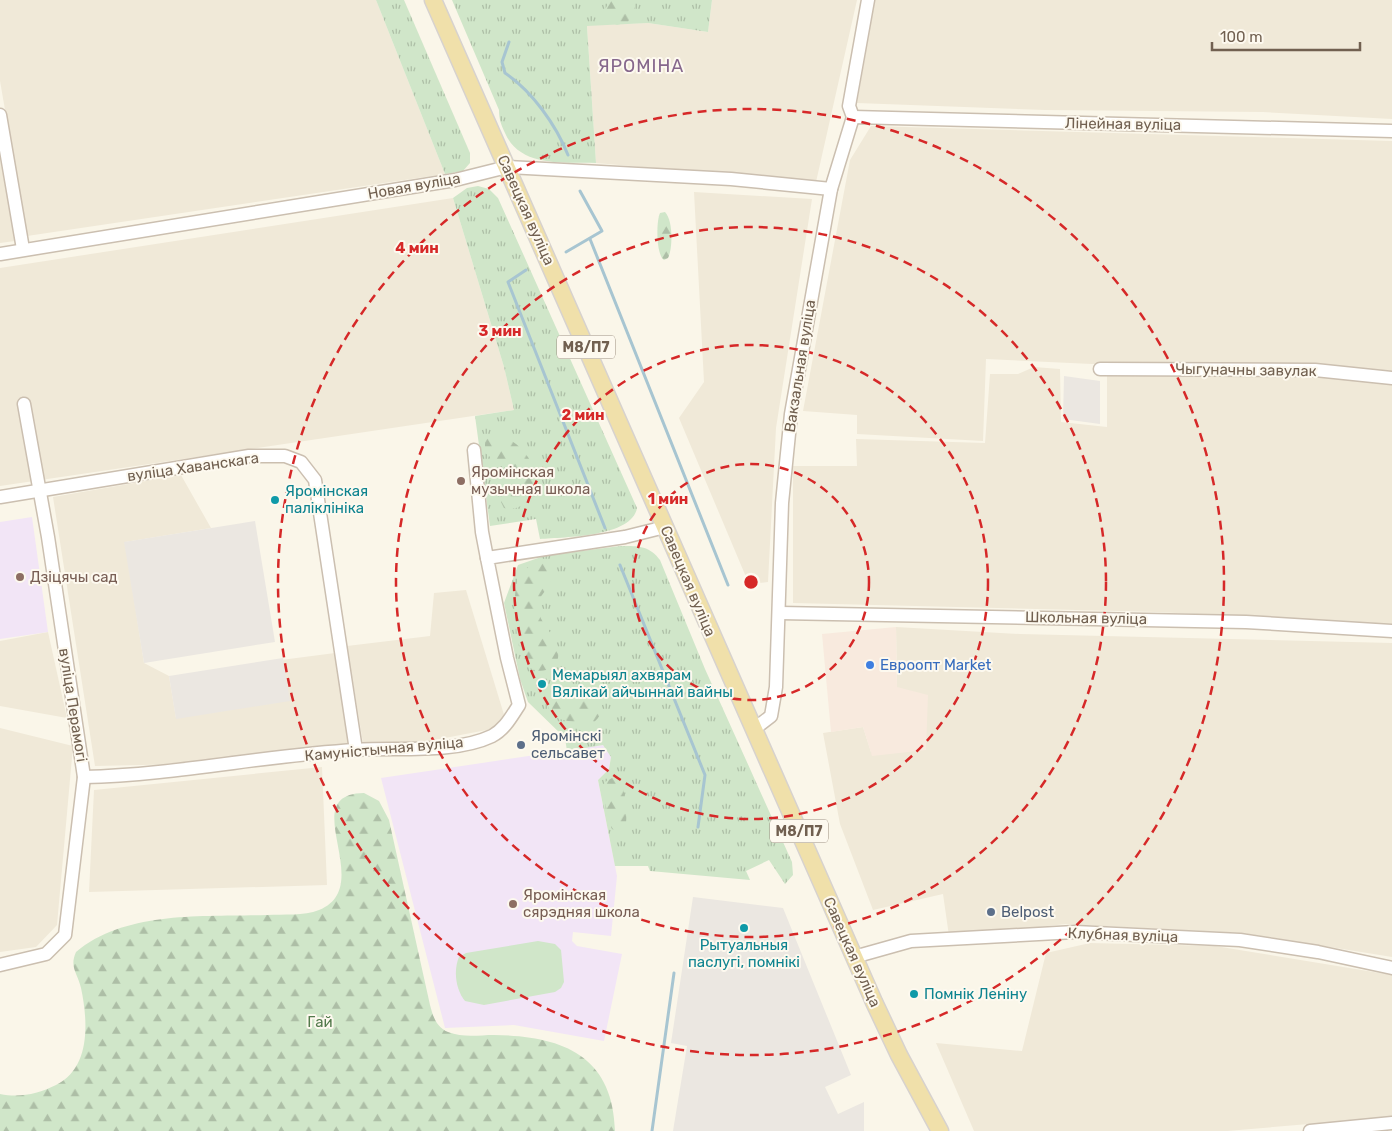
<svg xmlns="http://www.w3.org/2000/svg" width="1392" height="1131" viewBox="0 0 1392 1131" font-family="Rubik,sans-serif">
  <defs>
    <pattern id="grass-tufts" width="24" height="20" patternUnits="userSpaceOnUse" patternTransform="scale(1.25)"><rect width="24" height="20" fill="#d0e6c9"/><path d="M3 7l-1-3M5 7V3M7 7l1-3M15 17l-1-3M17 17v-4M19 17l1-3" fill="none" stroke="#adbea6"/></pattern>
    <pattern id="forest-firs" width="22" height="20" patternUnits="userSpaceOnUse" patternTransform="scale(1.25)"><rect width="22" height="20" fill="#d0e6c9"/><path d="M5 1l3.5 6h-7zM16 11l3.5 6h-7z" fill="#adbea6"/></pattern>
  </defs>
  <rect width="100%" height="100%" fill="#faf6e9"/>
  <g fill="#f0e9d8">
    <path d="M0,0h376l69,174 -418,62 -27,-155z"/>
    <path d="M712,0h145l-41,182 -220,-19 -9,-138 61,-2 60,9z"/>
    <path d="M875,0h517v119l-129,-7 -218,-2 -188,-7z"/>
    <path d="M871,126l521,15v230l-97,-6 -203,-1 -106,-5 -3,82 -126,-7v-19l-54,-4 47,-251z"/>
    <path d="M0,158l15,83 -15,2z"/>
    <path d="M694,192l118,7 -36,229 -8,154 -19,2 -70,-166 25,-36z"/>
    <path d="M453,198l51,169 10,43 -514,76v-218z"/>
    <path d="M1034,367l26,2 1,53 46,5v-52l209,-1 76,8v242l-235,-12 -364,-9v-137h64l-1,-27 129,4 5,-69h28z"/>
    <path d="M181,475l30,53 -86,14 19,121 25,13 7,42 105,-58 54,-7 15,93 -164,18 -91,2 -42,-269z"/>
    <path d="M466,590l39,128 -13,11 -63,12 -66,2 -16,-97 83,-10 4,-43z"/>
    <path d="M896,627l124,7 372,9v314l-149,-24 -177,-9 -117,12 -6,-42 -70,16 -33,-86 -17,-91 40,-6 8,25 26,-64z"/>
    <path d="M48,632l19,86 -67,-12v-65z"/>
    <path d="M0,728l73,18 -16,179 -21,22 -36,5z"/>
    <path d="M322,767l5,118 -238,7 5,-102z"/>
    <path d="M1090,943l125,3 177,29v142l-165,14h-253l-38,-88 86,8 24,-98z"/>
  </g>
  <path fill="#f8eade" d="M896,627l1,60 31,8 -2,55 -54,6 -9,-29 -32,5 -9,-98z"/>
  <g fill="#ebe7e1">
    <path d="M1064,376l36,5v43l-37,-5z"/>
    <path d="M255,521l20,121 -131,21 -20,-121z"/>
    <path d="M283,658l7,43 -114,18 -7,-43z"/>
    <path d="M693,897l90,11 68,167 -26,12 13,27 26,-12v29h-191l14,-85 -16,-3z"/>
  </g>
  <g fill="#f2e5f6">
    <path d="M32,517l16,115 -48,7v-117z"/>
    <path d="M603,745l8,12 -2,12 -11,11 19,96 -6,60 -38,-4 -1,9 5,5 45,8 -18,87 -90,-16 -69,3 -64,-250z"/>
  </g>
  <g fill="url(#grass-tufts)">
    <path d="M376,0h28l66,153v10l-7,8 -18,3z"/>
    <path d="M452,0h260l-4,32 -60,-9 -61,3 9,137c-32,-1 -76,5 -91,-30 -4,-8 -6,-14 -6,-23z"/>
    <path d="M478,186l11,3 9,9 139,310c-5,29 -72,29 -97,31l-4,-20 -46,7 -15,-110 39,-6 -10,-43 -51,-169 14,-10z"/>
    <path d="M620,546c17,0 29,-1 40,14l45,109 87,193 1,13 -8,9 -16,-24 -23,11 4,9 -100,-9 -2,-5h-33l-17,-86 11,-11 2,-12 -8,-12 -36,6 -2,-13 -37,-36 -8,-23 -16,-76 14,-38 26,-9z"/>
  </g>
  <g fill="url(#forest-firs)">
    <path d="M611,0h22l2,9 -7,13 -11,3 -7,-3 -5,-13z"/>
    <path d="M665,212c8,8 8,36 3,46l-4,2c-8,-5 -8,-39 -4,-47z"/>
    <path d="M494,434c25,4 47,32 42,58 -7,10 -19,20 -32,16l-4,-8 12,-20v-12c-6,-10 -20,-5 -27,-16v-14z"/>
    <path d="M537,562l7,1 8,12c0,14 -13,18 -14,30 -1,21 24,31 20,53 -4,15 -25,17 -33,5 -9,-13 -12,-60 -9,-76 2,-11 11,-21 21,-25z"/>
    <path d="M575,685l19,4c10,10 11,24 0,33 -10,3 -39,-1 -45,-10 -4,-14 14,-24 26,-27z"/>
    <path d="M612,778l8,2c5,7 9,43 4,51l-4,2 -8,-4 -2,-4 -7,-32 2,-11z"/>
    <path d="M364,793l15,8 10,19 41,185c3,11 6,22 18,27 15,6 31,3 46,3 68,1 119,20 121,96h-615v-37c20,4 38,0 56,-9 35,-17 32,-64 25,-97 -3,-14 -12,-21 -5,-36 50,-42 129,-35 191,-37 16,-1 37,1 52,-5 59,-24 -25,-116 45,-117z"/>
  </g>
  <path fill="#d0e6c9" d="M538,941l17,3 6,6 3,32 -3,6 -6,4 -71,13 -19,-4c-9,-11 -12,-30 -6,-44l7,-4z"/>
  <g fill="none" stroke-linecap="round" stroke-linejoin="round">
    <g stroke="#a7c5d1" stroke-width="3">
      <path d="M509,42l-7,20 3,11c27,18 51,52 63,82"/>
      <path d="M590,239l138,346"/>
      <path d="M566,252l36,-21 -22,-40"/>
      <path d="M526,270l-18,12 97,246"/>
      <path d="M620,565l85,210 -7,52"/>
      <path d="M652,1131l22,-158"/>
    </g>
    <g stroke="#cbbfb0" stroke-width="15">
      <g id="minor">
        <path d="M0,115l23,134"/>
        <path d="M853,117l539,14"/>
        <path d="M0,254l455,-74 52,-13 224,12 100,10"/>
        <path d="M1100,369l215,1 77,8"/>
        <path d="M474,450l8,82 5,26"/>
        <path d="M0,497l249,-41h36l16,6 14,18 41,270"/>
        <path d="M780,613l466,9 146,9"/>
        <path d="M753,730l18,-14 5,-29 6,-184 9,-89 40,-225 22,-72 -4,-11 19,-106"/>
        <path d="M84,777c92,-2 181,-22 272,-27 41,-3 98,4 136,-14 13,-7 19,-19 27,-31l-12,-47 -20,-100 138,-21 40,-10"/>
        <path d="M854,957l57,-16 164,-9 165,8 78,12 74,16"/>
        <path d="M0,965l46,-11 19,-19 19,-158 -36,-240 -24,-133"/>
        <path d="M1310,1131l82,-8"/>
      </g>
    </g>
    <g stroke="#d7d2ce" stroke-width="19">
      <path id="major" d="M433,0l441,1002 25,53 41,76"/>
    </g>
    <use href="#minor" stroke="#fff" stroke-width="12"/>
    <use href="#major" stroke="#f0e0aa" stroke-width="16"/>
  </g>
  <g fill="none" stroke="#d62828" stroke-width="2.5" stroke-dasharray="9 6">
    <circle cx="751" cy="582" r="118"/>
    <circle cx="751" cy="582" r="237"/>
    <circle cx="751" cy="582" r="355"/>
    <circle cx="751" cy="582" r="473"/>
  </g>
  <g fill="#8d6e63" stroke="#fdf9ef" stroke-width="2">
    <circle cx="461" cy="481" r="5"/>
    <circle cx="20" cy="577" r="5"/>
    <circle cx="513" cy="904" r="5"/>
  </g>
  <g fill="#0f9aa8" stroke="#fdf9ef" stroke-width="2">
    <circle cx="275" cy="500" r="5"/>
    <circle cx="542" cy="684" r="5"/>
    <circle cx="744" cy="928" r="5"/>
    <circle cx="914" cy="994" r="5"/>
  </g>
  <circle fill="#3f7fe0" stroke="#fdf9ef" stroke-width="2" cx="870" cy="665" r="5"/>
  <g fill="#5c6f8a" stroke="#fdf9ef" stroke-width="2">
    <circle cx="521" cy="745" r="5"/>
    <circle cx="991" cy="912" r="5"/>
  </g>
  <g text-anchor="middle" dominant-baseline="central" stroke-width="4" stroke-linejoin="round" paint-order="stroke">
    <g fill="#fdf9ef" stroke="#9b8e80" stroke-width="1">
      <rect x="557" y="335.5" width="58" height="23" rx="4"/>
      <rect x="770" y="819.5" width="58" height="23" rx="4"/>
    </g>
    <g font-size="14" font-weight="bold" fill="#716050">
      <text x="586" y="347">М8/П7</text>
      <text x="799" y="831">М8/П7</text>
    </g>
    <g font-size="15" fill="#716050" stroke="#fdf9ef">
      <text transform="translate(1123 124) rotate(1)">Лінейная вуліца</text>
      <text transform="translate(414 186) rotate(-10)">Новая вуліца</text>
      <text transform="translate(526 210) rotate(66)">Савецкая вуліца</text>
      <text transform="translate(800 366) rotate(-81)">Вакзальная вуліца</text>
      <text transform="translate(1246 370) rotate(1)">Чыгуначны завулак</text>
      <text transform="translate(193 467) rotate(-8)">вуліца Хаванскага</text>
      <text transform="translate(688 581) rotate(67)">Савецкая вуліца</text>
      <text transform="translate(1086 618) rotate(1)">Школьная вуліца</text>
      <text transform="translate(73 705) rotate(81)">вуліца Перамогі</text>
      <text transform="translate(384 749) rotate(-5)">Камуністычная вуліца</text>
      <text transform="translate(1123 935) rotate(2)">Клубная вуліца</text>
      <text transform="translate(852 952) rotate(66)">Савецкая вуліца</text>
    </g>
    <g font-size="15" fill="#785e54" stroke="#fdf9ef" text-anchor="start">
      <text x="471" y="472">Яромінская<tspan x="471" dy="17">музычная школа</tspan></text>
      <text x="30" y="577">Дзіцячы сад</text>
      <text x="523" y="895">Яромінская<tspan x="523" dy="17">сярэдняя школа</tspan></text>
    </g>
    <g font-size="15" fill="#0d838f" stroke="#fdf9ef" text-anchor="start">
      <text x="285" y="491">Яромінская<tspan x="285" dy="17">паліклініка</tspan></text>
      <text x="552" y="675">Мемарыял ахвярам<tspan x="552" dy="17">Вялікай айчыннай вайны</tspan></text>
      <text x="744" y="945" text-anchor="middle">Рытуальныя<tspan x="744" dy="17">паслугі, помнікі</tspan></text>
      <text x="924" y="994">Помнік Леніну</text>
    </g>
    <g font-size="15" fill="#366cbe" stroke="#fdf9ef" text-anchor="start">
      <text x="880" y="665">Евроопт Market</text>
    </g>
    <g font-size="15" fill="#4e5e75" stroke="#fdf9ef" text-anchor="start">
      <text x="531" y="736">Яромінскі<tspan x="531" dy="17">сельсавет</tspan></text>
      <text x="1001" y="912">Belpost</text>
    </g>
    <g font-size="15" fill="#537a4c" stroke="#fdf9ef">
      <text x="320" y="1022">Гай</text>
    </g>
    <g font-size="18" letter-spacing="1" fill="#86678c" stroke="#fdf9ef">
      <text x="641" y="66">ЯРОМІНА</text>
    </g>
  </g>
  <circle cx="751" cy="582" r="8" fill="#d62828" stroke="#fdf9ef" stroke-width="2.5"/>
  <g font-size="15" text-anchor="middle" font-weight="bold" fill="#d62828" stroke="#fdf9ef" stroke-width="4" stroke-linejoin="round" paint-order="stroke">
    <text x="417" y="253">4 мин</text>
    <text x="500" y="336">3 мин</text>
    <text x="583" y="420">2 мин</text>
    <text x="668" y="504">1 мин</text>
  </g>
  <path d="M1212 42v8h148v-8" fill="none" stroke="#716050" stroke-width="2.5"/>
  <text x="1220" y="42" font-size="15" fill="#716050" stroke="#fdf9ef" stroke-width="4" paint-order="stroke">100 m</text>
</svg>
